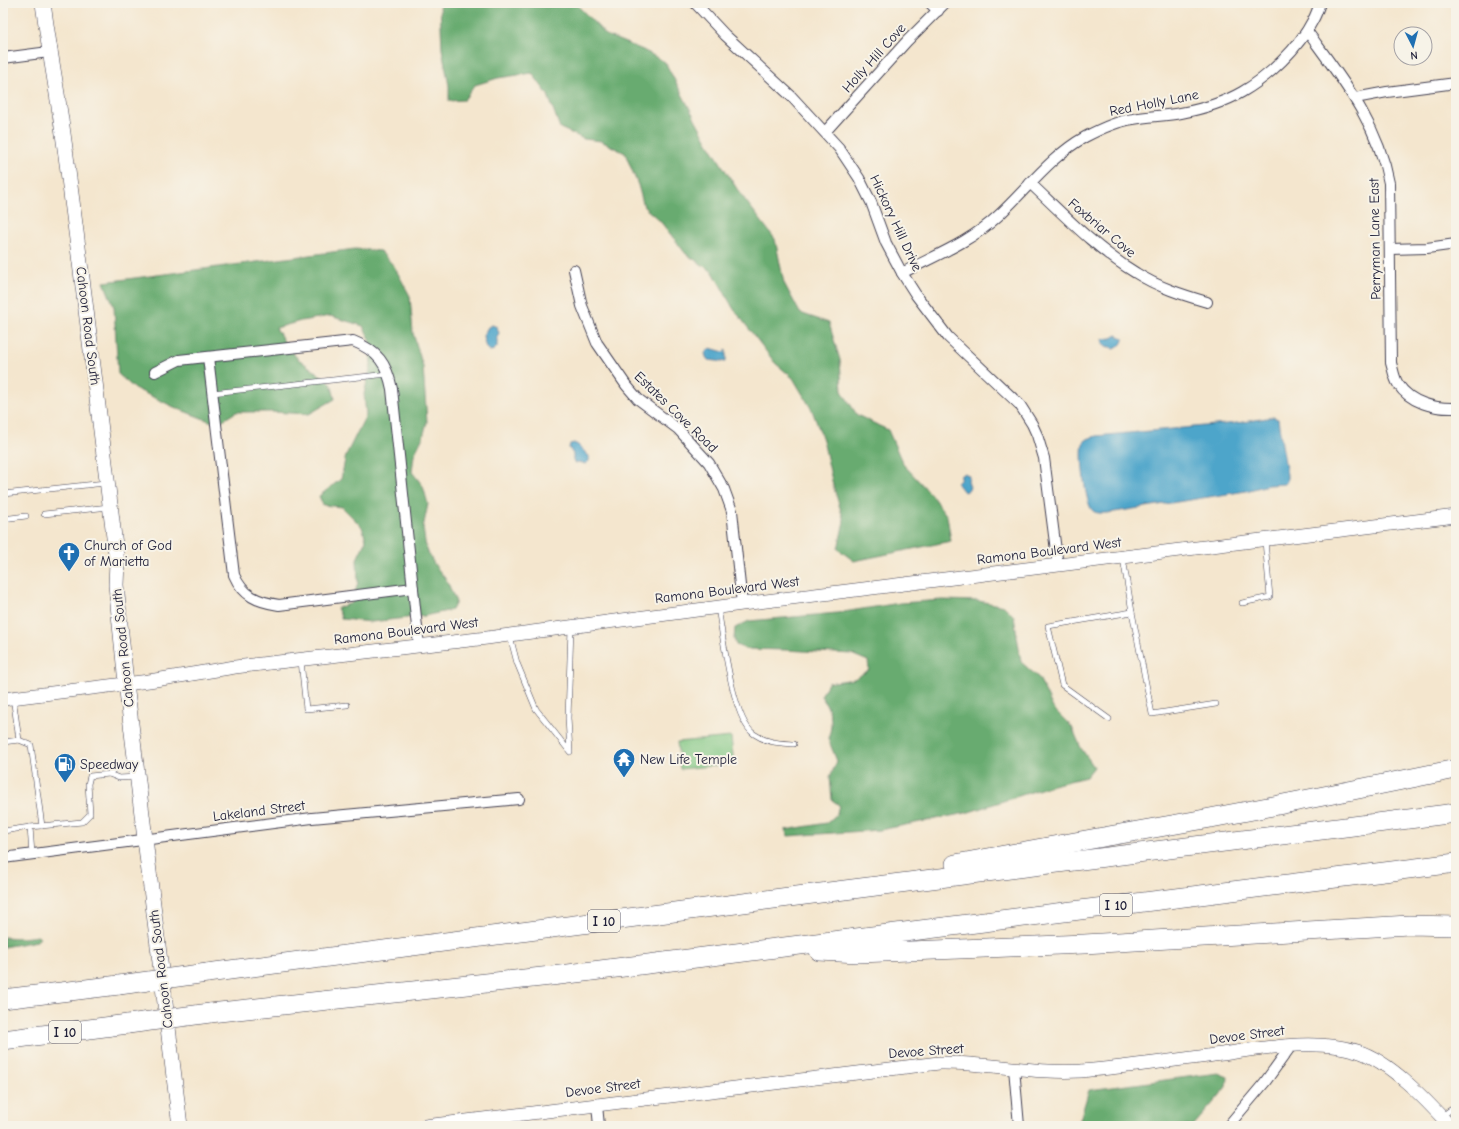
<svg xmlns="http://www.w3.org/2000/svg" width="1459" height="1129" viewBox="0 0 1459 1129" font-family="'Comic Neue',sans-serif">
  <rect width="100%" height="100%" fill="#f7f3e8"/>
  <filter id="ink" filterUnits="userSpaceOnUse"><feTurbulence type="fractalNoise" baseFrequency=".025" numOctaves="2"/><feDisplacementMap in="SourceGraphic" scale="8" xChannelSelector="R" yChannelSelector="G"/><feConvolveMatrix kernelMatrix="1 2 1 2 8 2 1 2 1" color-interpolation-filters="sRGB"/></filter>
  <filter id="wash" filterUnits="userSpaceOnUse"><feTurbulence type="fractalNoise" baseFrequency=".012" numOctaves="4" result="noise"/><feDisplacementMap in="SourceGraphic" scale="16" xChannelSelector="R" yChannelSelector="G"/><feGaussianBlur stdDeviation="0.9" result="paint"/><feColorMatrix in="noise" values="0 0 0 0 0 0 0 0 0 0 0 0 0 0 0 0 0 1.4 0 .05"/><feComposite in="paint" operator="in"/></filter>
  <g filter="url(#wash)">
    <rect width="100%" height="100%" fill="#f4e6ce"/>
    <path fill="#7fc681" stroke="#50745e" d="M731,737l3,27 -54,5 -3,-27z"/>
    <g fill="#67ab6f" stroke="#465">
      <path d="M440,3h137l2,4 27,28 37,15 22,12 42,79 32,51 36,47 9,44 16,30 29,10 11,37 2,31 15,24 31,15 15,34 26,28 18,24 4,25 -97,20 -16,-12 6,-28 -11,-36 -10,-45 -11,-30 -19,-32 -18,-15 -42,-55 -20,-36 -27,-18 -26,-33 -16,-14 -6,-22 -13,-32 -24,-12 -17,-2 -24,-11 -12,-33 -16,-22 -34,5 -23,7 -11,15 -15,1v-15l-7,-37z"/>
      <path d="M355,249l25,2 14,15 16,30 3,37 10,34 4,55 -4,15 -9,18 -2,17 11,14 5,18 -5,24 3,20 8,16 13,17 9,21 -4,8 -28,6 -53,6 -29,-3 -5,-11 15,-5 6,-21 -1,-23 9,-19 -4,-13 -20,-20 -19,-2 -4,-9 22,-17 5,-24 20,-40 -2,-21 7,-29 -1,-26 -7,-13 -33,-10 -29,5 -25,7 9,15 12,15 34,25 4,16 -26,15 -38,-2h-35l-19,12 -41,-16 -42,-20 -16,-14 -4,-67 -10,-25z"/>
      <path d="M942,600l37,1 25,5 10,10 7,46 18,16 14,30 19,19 9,21 13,19 -8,10 -33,8 -87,28 -86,17 -92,6 -3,-6 42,-7 10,-9 2,-9 -7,-5 -2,-23 7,-16 -9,-22c6,-17 3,-29 -7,-43l7,-13 26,-4 15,-9 -1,-9 -17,-7 -65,-4 -40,-1 -10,-4 -2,-6 1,-11 14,-7 88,-8 63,-10z"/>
      <path d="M38,936l2,2 -3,3 -34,6v-10l19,1z"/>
      <path d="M1218,1073l10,4 -1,10 -34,39h-115l11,-36z"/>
    </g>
    <g fill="#4ea5ca" stroke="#386482">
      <path d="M492,325l5,2 2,6 -2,4v10l-3,3 -4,1 -4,-3 -3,-12 5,-9z"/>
      <path d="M1117,335l6,3c1,4 -5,11 -10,11 -1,-1 -2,-2 -3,-2 -7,-1 -7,-1 -7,-8l9,-1z"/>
      <path d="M710,348l14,4 2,-2v12l-18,-2 -2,-3 -1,-4z"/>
      <path d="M1273,417l5,2 1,7 8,49v6l-2,3 -17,1 -22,6 -138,22c-4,0 -11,1 -15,-2 -8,-6 -13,-57 -10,-67 2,-5 7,-6 13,-8l141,-13z"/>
      <path d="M574,443l4,2 11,11v5l-3,3 -7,-2 -4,1 -2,-2v-7l-4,-6 1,-4z"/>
      <path d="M965,473l4,3 -1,5 2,6 -2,3 -4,2 -7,-9 3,-3 1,-5z"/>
    </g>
  </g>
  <g filter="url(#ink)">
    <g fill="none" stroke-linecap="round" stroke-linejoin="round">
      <g stroke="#423f51" stroke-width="6">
        <g id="service">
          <path d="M212,393l176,-19"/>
          <path d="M3,494l102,-11"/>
          <path d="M44,514l65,-7"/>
          <path d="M3,519l23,-3"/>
          <path d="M1123,558l9,54 20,102 64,-10"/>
          <path d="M1242,603l28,-6 -5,-56"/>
          <path d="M718,608c5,27 14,111 36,126 13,9 25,9 40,10"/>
          <path d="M510,636l7,27 19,46 34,43 -2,-34 3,-90"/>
          <path d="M301,661l5,48 41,-4"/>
          <path d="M13,697l6,43"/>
          <path d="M1109,719l-47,-34 -14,-59 84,-14"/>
          <path d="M3,742l16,-2 12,5 11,81"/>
          <path d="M135,763l-18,3 -8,8 10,4 18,-1"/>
          <path d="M3,831l27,-4"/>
          <path d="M32,854l-2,-27 52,-5 8,-8 -2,-30 2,-8 19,-2"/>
          <path d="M1442,1116l14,-10"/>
        </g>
      </g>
      <g stroke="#423f51" stroke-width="12">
        <g id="minor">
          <path d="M695,3l30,32 66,61 48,52 20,30 12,24 15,41 16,30 14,22 32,42 72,68 12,19 5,11 7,23 14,108"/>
          <path d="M930,3l8,8"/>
          <path d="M1307,31c34,47 71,92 82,152l2,180c2,6 3,15 7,21 12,19 37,25 58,24"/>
          <path d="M3,58l46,-6"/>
          <path d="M1355,98l32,-6 69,-9"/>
          <path d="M825,132l82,-91 38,-38"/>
          <path d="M1030,183c34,32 66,66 106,90 22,14 47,22 71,29"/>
          <path d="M1390,249l37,-1 29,-4"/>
          <path d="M574,270l8,36 15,37 29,42 12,14 40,30 31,34 15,26 8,22 10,93"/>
          <path d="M902,273c34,-18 67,-30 96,-57 29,-27 53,-60 87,-79 15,-8 32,-16 48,-18 16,-3 33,-3 48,-6 21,-4 42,-10 61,-21 26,-15 57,-44 71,-72 3,-5 5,-11 7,-17"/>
          <path d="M208,357l26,218c9,21 24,27 45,30l134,-17"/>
          <path d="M155,372l24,-12 174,-19c25,10 34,23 39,48l27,257"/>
          <path d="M3,858l309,-40 207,-19"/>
          <path d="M1014,1068l5,58"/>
          <path d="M597,1105l2,21"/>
          <path d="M1228,1126l37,-44 26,-36"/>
        </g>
      </g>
      <g stroke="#423f51" stroke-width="14">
        <g id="tertiary">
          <path d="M3,699l146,-18 86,-14 252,-29 255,-34 714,-88"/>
          <path d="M425,1126l514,-63c48,-1 94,11 142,8 47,-4 94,-11 141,-17 42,-6 94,-16 135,-3 33,10 70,50 93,75"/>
        </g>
      </g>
      <g stroke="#423f51" stroke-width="16">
        <path id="secondary" d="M43,3c6,46 15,92 21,138 19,140 36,280 53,421l-1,23 10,98 54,443"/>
      </g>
      <g stroke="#423f51" stroke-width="20">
        <g id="motorway">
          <path d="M955,864c80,-15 159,-29 239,-43 88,-16 175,-34 262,-52"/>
          <path d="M819,951l40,2 225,-9 325,-19 47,1"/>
          <path d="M207,973l582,-76 667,-84"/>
          <path d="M3,999l116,-14"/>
          <path d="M210,1013l350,-38 896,-112"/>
          <path d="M3,1040l125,-16"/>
        </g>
      </g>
      <use href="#service" stroke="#fff" stroke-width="5"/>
      <use href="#minor" stroke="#fff" stroke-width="10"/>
      <use href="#tertiary" stroke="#fff" stroke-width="13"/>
      <use href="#secondary" stroke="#fff" stroke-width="15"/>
      <use href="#motorway" stroke="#fff" stroke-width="19"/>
      <g stroke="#423f51" stroke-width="20" stroke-linecap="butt">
        <g id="motorway-bridge">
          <path d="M119,985l88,-12"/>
          <path d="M128,1024l82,-11"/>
        </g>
      </g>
      <use href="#motorway-bridge" stroke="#fff" stroke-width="19"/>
    </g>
  </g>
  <defs>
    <g id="church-pin" transform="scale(1.15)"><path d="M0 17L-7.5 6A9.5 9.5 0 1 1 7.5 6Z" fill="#1f6fb2" stroke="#f7f3e8"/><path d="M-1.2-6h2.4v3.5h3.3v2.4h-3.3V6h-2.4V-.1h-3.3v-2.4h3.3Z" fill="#fff"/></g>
    <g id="temple-pin" transform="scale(1.15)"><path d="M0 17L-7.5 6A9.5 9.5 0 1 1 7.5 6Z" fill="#1f6fb2" stroke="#f7f3e8"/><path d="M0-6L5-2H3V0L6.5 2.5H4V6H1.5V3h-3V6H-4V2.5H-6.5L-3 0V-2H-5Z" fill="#fff"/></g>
    <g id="fuel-pin" transform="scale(1.15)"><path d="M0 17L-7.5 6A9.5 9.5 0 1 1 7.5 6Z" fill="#1f6fb2" stroke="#f7f3e8"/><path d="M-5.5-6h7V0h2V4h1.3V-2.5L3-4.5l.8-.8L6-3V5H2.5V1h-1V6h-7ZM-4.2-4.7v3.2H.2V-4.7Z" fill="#fff"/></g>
  </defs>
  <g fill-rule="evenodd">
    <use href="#church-pin" x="69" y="553"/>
    <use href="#temple-pin" x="624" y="759"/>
    <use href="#fuel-pin" x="65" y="764"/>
  </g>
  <g text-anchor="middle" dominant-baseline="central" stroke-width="4" stroke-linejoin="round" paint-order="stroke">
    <g fill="#f7f3e8" stroke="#62616f" stroke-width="1">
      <rect x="1100" y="894" width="32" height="22" rx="3"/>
      <rect x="588" y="910" width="32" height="22" rx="3"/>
      <rect x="49" y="1021" width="32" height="22" rx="3"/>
    </g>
    <g font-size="13" font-weight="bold" fill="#22223b">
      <text x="1116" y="905">I 10</text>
      <text x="604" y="921">I 10</text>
      <text x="65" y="1032">I 10</text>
    </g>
    <g font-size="14" fill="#22223b" stroke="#f7f3e8">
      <text transform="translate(874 58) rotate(-48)">Holly Hill Cove</text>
      <text transform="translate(1154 103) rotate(-11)">Red Holly Lane</text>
      <text transform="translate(896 223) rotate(65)">Hickory Hill Drive</text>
      <text transform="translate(1102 228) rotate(40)">Foxbriar Cove</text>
      <text transform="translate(1375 239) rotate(-91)">Perryman Lane East</text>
      <text transform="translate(88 326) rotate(83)">Cahoon Road South</text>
      <text transform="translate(676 412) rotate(44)">Estates Cove Road</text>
      <text transform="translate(1049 551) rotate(-7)">Ramona Boulevard West</text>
      <text transform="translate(727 590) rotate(-7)">Ramona Boulevard West</text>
      <text transform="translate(406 631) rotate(-7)">Ramona Boulevard West</text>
      <text transform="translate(123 648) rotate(-96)">Cahoon Road South</text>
      <text transform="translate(259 811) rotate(-7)">Lakeland Street</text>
      <text transform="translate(161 969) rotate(-97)">Cahoon Road South</text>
      <text transform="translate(1247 1035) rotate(-7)">Devoe Street</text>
      <text transform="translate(926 1051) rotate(-4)">Devoe Street</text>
      <text transform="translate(603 1088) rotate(-7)">Devoe Street</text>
    </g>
    <g font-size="14" fill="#22223b" stroke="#f7f3e8" text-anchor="start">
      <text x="84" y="545">Church of God<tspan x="84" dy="16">of Marietta</tspan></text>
      <text x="640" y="759">New Life Temple</text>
      <text x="80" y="764">Speedway</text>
    </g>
  </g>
  <rect width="1459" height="1129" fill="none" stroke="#f7f3e8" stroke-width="16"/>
  <g transform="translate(1413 46) rotate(174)"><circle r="19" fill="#f7f3e8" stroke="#a29fa3"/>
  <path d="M0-3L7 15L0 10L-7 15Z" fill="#1f6fb2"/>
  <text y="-6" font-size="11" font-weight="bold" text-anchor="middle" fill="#22223b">N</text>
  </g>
</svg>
